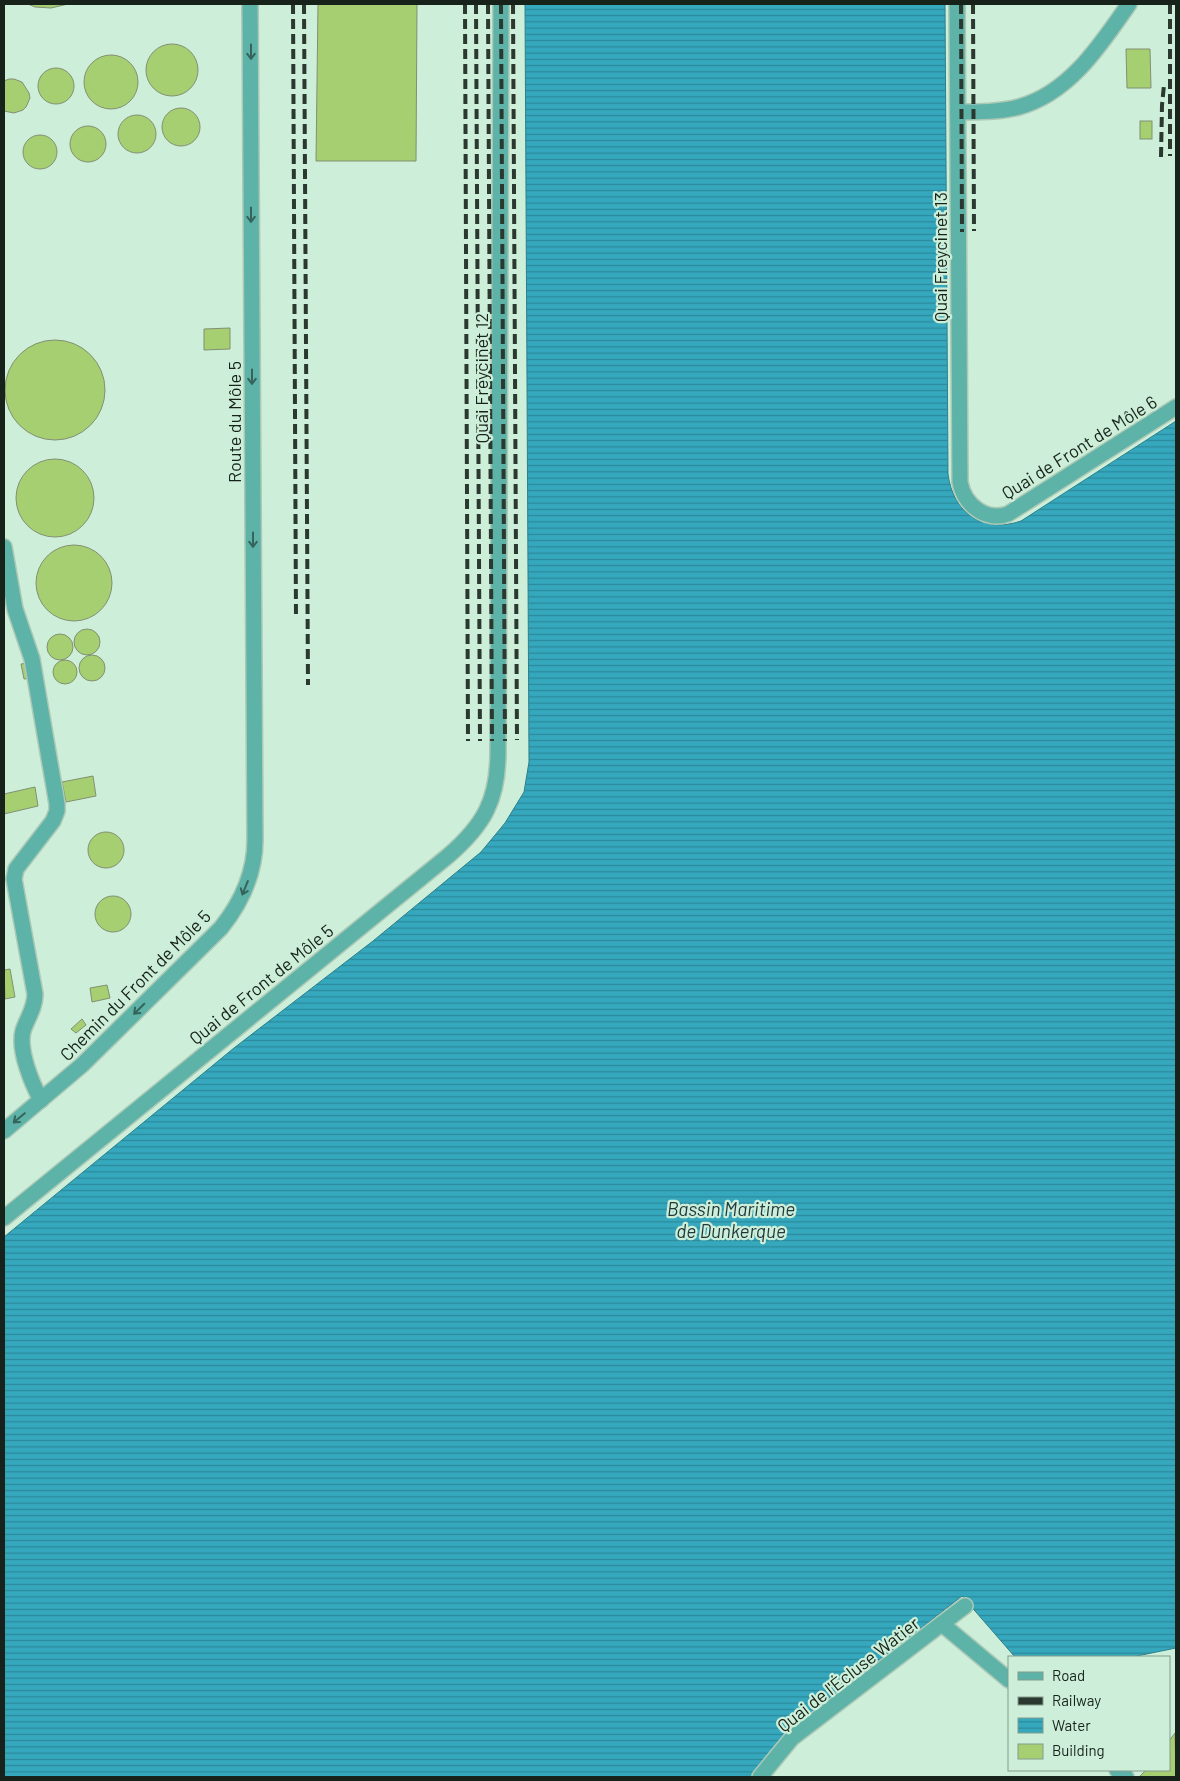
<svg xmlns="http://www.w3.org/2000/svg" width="1180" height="1781" viewBox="0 0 1180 1781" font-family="Barlow,sans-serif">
  <defs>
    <pattern id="water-rules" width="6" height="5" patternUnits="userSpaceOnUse" patternTransform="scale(1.25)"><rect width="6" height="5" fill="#35a8be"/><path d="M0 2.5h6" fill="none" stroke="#2c889a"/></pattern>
  </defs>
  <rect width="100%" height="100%" fill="#cdeed8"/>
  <path fill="url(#water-rules)" stroke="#2c808d" d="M525,4h420l3,470c5,39 35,60 73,47l155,-100v1227l-44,9h-117l-53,-61 -177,139 -33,42h-748v-540l230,-189 139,-107 108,-89 24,-29 19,-31 5,-30z"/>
  <g fill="#a6cf71" stroke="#829073">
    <path d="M28,4h-1h41l-17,4 -16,-1z"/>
    <path d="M318,4h99l-1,157h-100z"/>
    <circle cx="172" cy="70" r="26"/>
    <path d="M1126,49h24l1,39h-24z"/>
    <circle cx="111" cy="82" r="27"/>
    <circle cx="56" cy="86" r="18"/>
    <path d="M9,79h5l8,3 7,11 1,5 -4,9 -3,3 -9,3 -10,-2v-30z"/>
    <circle cx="181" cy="127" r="19"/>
    <circle cx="137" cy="134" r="19"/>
    <rect x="1140" y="121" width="12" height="18"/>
    <circle cx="88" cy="144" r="18"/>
    <circle cx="40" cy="152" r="17"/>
    <path d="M230,328v21l-26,1v-21z"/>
    <circle cx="55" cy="390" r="50"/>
    <circle cx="55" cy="498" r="39"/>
    <circle cx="74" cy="583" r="38"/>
    <circle cx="87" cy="642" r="13"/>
    <circle cx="60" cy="647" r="13"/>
    <circle cx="92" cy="668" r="13"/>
    <circle cx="65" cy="672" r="12"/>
    <path d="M28,663l3,15 -7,1 -3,-15z"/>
    <path d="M93,776l3,20 -30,6 -4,-20z"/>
    <path d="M35,787l3,19 -34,8v-20z"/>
    <circle cx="106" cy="850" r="18"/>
    <circle cx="113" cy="914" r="18"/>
    <path d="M10,969l5,28 -10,2 -1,-29z"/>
    <path d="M107,985l3,13 -18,4 -2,-14z"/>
    <path d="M82,1019l4,6 -10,8 -5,-4z"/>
    <path d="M1175,1733l1,44h-35l-1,-1 6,-6h23v-29z"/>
  </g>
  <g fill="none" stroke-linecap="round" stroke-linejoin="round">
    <g stroke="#acc9b6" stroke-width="18">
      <g id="minor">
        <path d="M957,4l3,478c4,22 25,40 48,32l168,-107"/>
        <path d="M958,112c20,0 42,0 61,-5 51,-14 82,-63 110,-103"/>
        <path d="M4,547l11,62 17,50 25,145v7l-4,10 -37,48 -2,10 21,115c0,15 -8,24 -12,37 -5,19 9,53 18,69"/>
        <path d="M4,1131l78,-66 139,-137c20,-25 34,-55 34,-88l-5,-836"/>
        <path d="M4,1218l444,-362c36,-31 50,-56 50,-104l3,-748"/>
        <path d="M942,1624l67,56"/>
        <path d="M1117,1770l9,7"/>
        <path d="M760,1777l32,-39 173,-132"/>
      </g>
    </g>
    <use href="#minor" stroke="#5db3a8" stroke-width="15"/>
    <g stroke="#2a382f" stroke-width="4" stroke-dasharray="10 5" stroke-linecap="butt">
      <path d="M293,4l3,615"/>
      <path d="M304,4l4,681"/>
      <path d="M465,4l3,737"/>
      <path d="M476,4l4,737"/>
      <path d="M488,4l4,737"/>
      <path d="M501,4l4,737"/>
      <path d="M513,4l4,736"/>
      <path d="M961,4l1,228"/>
      <path d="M973,4l1,227"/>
      <path d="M1170,4v152"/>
      <path d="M1161,157l1,-52 2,-20"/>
    </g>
  </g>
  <defs><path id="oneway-shaft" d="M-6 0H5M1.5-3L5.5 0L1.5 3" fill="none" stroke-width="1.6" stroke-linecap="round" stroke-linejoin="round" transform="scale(1.25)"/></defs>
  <g stroke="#36635a">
    <use href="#oneway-shaft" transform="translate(251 52) rotate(90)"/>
    <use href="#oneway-shaft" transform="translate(251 215) rotate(90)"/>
    <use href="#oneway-shaft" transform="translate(252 377) rotate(90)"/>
    <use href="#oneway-shaft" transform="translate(253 540) rotate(90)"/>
    <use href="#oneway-shaft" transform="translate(245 888) rotate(112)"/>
    <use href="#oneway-shaft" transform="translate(139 1009) rotate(135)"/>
    <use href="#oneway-shaft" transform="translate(19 1118) rotate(140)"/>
  </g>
  <g text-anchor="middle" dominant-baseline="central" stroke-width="4.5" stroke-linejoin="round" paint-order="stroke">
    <g font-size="18" fill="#16221a" stroke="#cdeed8">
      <text transform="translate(940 257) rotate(-90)">Quai Freycinet 13</text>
      <text transform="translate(481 378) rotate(-90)">Quai Freycinet 12</text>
      <text transform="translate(234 422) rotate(-90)">Route du Môle 5</text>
      <text transform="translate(1079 447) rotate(-32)">Quai de Front de Môle 6</text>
      <text transform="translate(261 984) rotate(-39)">Quai de Front de Môle 5</text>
      <text transform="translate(135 985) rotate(-45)">Chemin du Front de Môle 5</text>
      <text transform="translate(848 1674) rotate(-38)">Quai de l'Écluse Watier</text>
    </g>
    <g font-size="19" font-style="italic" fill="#1f383d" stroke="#cdeed8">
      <text x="731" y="1208">Bassin Maritime<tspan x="731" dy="22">de Dunkerque</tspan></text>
    </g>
  </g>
  <rect width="1180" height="1781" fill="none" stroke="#16221a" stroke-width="10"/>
  <rect x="1008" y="1656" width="162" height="115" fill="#cdeed8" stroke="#849c8c"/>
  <rect x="1018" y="1672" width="25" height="8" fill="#5db3a8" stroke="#849c8c"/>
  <text x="1052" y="1681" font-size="15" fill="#16221a">Road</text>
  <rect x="1018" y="1697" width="25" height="8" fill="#2a382f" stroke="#849c8c"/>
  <text x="1052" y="1706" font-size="15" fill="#16221a">Railway</text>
  <rect x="1018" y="1718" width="25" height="15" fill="url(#water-rules)" stroke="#849c8c"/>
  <text x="1052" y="1731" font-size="15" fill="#16221a">Water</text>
  <rect x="1018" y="1744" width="25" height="15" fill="#a6cf71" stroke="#849c8c"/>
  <text x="1052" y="1756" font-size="15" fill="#16221a">Building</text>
</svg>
